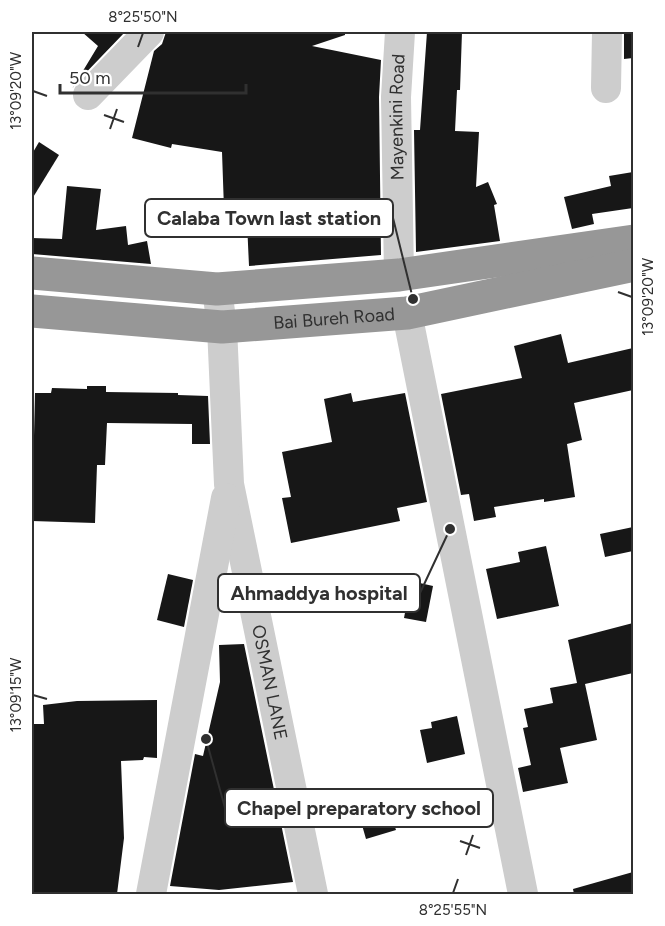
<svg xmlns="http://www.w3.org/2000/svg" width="665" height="926" viewBox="0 0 665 926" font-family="Figtree,sans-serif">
  <rect width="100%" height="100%" fill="#fff"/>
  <g fill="#171717">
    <path d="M82,32h43l-49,51 -4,6 26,-43z"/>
    <path d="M166,32h179v3l-33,11 69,14 -2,37 2,158 -132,11 -2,-44h-14v-14l-9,1 -2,-57 -50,-8 -1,4 -39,-10 22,-87 8,-7z"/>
    <path d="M427,32h35l-2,58h-3l-2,41 24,1 -3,55 12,-5 9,22 -3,1 6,36 -84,11 -2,-122h6z"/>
    <path d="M624,32h9v26l-9,1z"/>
    <path d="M39,142l20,13 -27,44v-45z"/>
    <path d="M633,172v36l-41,6 2,10 -22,5 -8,-32 47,-11 -2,-10z"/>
    <path d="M67,186l34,3 -5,41 30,-4 2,19 19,-4 4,23 -119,-10v-16l30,1z"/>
    <path d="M561,334l7,29 65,-15v42l-59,13 8,37 -15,4 8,53 -31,5v-3l-50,8 2,10 -22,4 -5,-27 -8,1 -20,-101 81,-16 -8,-32z"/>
    <path d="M87,386h19v6l72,1v2l30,1 2,48h-18v-20l-85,-1 -2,42h-8l-2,58 -63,-2 3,-128h16l1,-5 35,1z"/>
    <path d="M351,393l2,9 52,-9 22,109 -30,6 3,13 -109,22 -9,-45 9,-1 -9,-45 50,-10 -8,-43z"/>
    <path d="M633,527v24l-28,6 -5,-23z"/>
    <path d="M546,546l13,60 -62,13 -11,-50 34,-7 -2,-10z"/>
    <path d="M168,574l25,6 -9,47 -27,-7z"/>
    <path d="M411,581l22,5 -7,36 -22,-4z"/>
    <path d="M633,623v50l-48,11 12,56 -37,8 8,35 -45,9 -5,-24 13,-3 -8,-37 5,-1 -4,-18 29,-6 -3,-15 27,-5 -9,-43z"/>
    <path d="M244,644l49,238 -74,8 -49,-4 25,-132 8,2 17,-74 -1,-37z"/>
    <path d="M157,700v58l-13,-1 -1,3 -22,1 3,77 -7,56h-85v-170h12l-1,-19 34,-4z"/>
    <path d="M457,716l8,38 -38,9 -7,-33 12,-2 -1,-6z"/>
    <path d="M397,800l7,25 -9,2 1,3 -30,9 -8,-28z"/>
    <path d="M633,872v22h-59l-1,-5z"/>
  </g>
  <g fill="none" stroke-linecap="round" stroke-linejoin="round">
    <g stroke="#cdcdcd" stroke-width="30">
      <path d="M606,88l1,-56"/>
      <path d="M88,95l61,-63"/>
      <path id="s1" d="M399,275l-3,-178 4,-65"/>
      <path id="s2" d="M217,289l5,38 7,157 84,410"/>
      <path d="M407,313l116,581"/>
      <path d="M151,894l75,-396"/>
    </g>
    <g stroke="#979797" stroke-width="33">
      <path d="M32,273l185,16 182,-14 235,-34"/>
      <path id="s3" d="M32,311l190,16 185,-14 227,-48"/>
    </g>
  </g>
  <path fill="none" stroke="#303030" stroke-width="2" d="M138,47l5,-14M33,91l14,5M104,115l20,7M110,129l7,-20M618,292l14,5M33,695l14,4M460,841l20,7M466,855l7,-20M453,893l5,-14"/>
  <g text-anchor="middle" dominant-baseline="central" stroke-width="6" stroke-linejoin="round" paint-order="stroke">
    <g font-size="18" fill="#303030" stroke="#fff">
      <text stroke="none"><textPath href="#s1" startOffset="158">Mayenkini Road</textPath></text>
      <text stroke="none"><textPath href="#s3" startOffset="303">Bai Bureh Road</textPath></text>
      <text stroke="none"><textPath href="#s2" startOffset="398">OSMAN LANE</textPath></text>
    </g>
  </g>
  <path fill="none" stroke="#303030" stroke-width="2" d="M413 299L393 218M450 529L420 593M206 739L225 808"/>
  <g fill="#303030" stroke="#fff" stroke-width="2">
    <circle cx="413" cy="299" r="6"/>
    <circle cx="450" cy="529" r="6"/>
    <circle cx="206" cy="739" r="6"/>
  </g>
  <g fill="#fff" stroke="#303030" stroke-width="2">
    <rect x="145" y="199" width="248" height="38" rx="6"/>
    <rect x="218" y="574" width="202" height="38" rx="6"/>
    <rect x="225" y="789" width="268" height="38" rx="6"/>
  </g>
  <g font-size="20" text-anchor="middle" font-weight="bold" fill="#303030">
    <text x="269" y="225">Calaba Town last station</text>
    <text x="319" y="600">Ahmaddya hospital</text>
    <text x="359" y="815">Chapel preparatory school</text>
  </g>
  <rect width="665" height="926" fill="none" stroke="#ffffff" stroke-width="66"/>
  <path d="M60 84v9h186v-9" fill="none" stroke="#303030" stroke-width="3"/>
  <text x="69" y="84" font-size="18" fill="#303030" stroke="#ffffff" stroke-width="4.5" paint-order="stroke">50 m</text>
  <rect x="33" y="33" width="599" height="860" fill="none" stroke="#303030" stroke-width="2"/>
  <g font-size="15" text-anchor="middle" fill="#303030">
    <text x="143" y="22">8°25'50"N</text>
    <text transform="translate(16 91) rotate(-90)" y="5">13°09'20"W</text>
    <text transform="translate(648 297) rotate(-90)" y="5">13°09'20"W</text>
    <text transform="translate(16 695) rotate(-90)" y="5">13°09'15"W</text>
    <text x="453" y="915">8°25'55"N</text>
  </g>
</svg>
